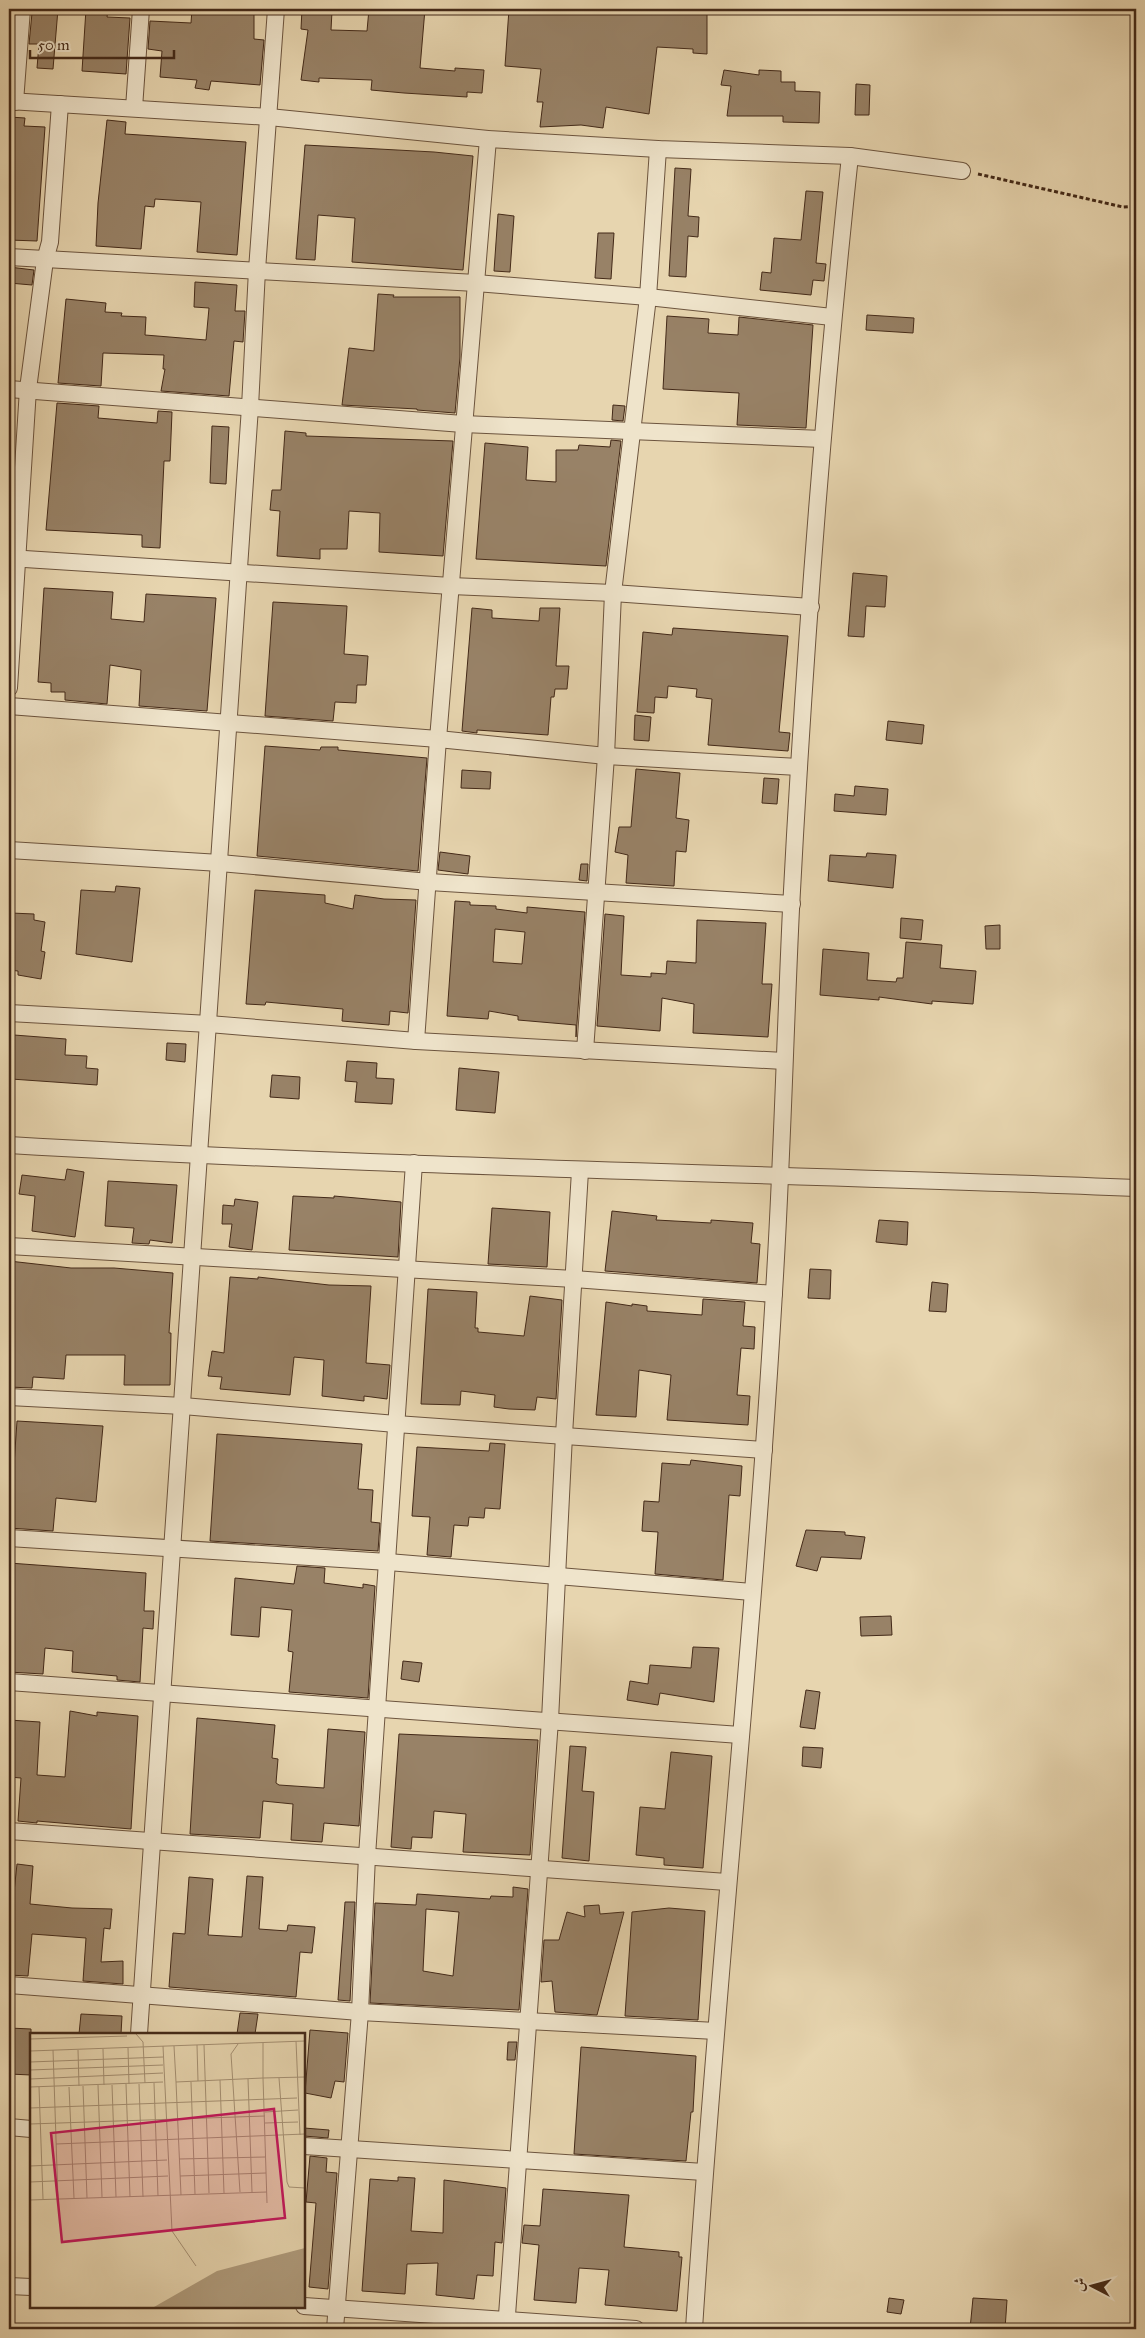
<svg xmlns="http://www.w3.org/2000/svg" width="1145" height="2338" viewBox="0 0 1145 2338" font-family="'IM FELL Great Primer',Amiri,serif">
  <rect width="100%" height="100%" fill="#e7d5af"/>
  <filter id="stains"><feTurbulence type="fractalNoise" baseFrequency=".004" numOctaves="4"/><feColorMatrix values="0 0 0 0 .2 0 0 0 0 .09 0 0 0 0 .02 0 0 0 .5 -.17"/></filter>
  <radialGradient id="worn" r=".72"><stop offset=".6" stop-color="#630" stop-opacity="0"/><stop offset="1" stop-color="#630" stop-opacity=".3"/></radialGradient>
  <g fill="#988267" stroke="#432918" fill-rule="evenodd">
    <path d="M41,9h17l-5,60 -16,-1 2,-24h-10l3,-31 9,1z"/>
    <path d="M86,9h22l-1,8 23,1 -4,56 -44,-3z"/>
    <path d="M192,9h62v30l10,1 -4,45 -49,-4 -2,9 -14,-2 2,-8 -37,-3 2,-26 -14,-2 2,-28 41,2z"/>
    <path d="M302,9l30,2 -1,19 36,1 2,-22h56l-5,59 35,3v-3l29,2 -2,23 -15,-1v5l-63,-4 -33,-3 1,-10 -53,-2v4l-18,-2 7,-50 -7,-1z"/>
    <path d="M509,9h175v3l23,1v41l-14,-1v-4l-36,-2 -8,67 -43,-7 -3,21 -22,-3 -41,2 3,-25h-6l4,-33 -36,-3z"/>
    <path d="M724,70l35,5v-5l22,1v11h14v9l25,1 -1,31 -36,-1v-6h-56l4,-30 -10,-1z"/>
    <path d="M856,84l14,1 -1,30h-14z"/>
    <path d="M9,117l16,1 -1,8 21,1 -8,114 -28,-1z"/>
    <path d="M107,120l19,2 -1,12 121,8 -9,113 -40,-3 4,-50 -46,-3 -1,8 -9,-1 -4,43 -45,-3 2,-43z"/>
    <path d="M305,145l129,7 39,4 -10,114 -111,-8 3,-44 -37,-3 -3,45 -19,-1z"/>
    <path d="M675,168l16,1 -3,47 11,1 -1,20 -10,-1 -2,41 -17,-1z"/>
    <path d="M806,191l17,1 -7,71 10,1 -2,17 -11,-1 -2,15 -51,-5 2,-18 9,1 3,-35 27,2z"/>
    <path d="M498,214l16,2 -4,56 -16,-1z"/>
    <path d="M598,233h16l-3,46 -16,-1z"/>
    <path d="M9,267l25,3 -2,15 -23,-2z"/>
    <path d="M195,282l42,3 -2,26h10l-2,31 -9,-1 -5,55 -68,-5 4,-22h-2l1,-14 -61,-2 -2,33 -43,-3 8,-84 40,4 -1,9 17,1 -1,3 25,1 -1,18 61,5 3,-32 -15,-1z"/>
    <path d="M378,294l16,1 -1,2h67v60l-5,56 -38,-3v-1l-75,-4 7,-57 25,3z"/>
    <path d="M867,315l47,3 -1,15 -47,-3z"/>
    <path d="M667,316l42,3 -1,14 30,2 1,-18 74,8 -7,103 -69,-3 2,-32 -76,-4z"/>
    <path d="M57,403l42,3 -1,12 59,5 1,-12 14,1 -2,49h-6l-4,87 -18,-1v-12l-96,-5z"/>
    <path d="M613,405l12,1 -2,15 -11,-1z"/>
    <path d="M212,426l17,1 -3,57 -16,-1z"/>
    <path d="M285,431l21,2v3l147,5 -10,115 -64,-4 1,-39 -31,-2 -2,38h-27v10l-43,-3 3,-45 -10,-1 2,-20h9z"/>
    <path d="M611,440l10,1 -15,125 -130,-7 9,-116 43,4 -2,33 30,2v-32h22l1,-5 31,2z"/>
    <path d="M853,573l34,3 -2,31 -19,-1 -2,31 -16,-1z"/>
    <path d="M44,588l69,4 -2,27 33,3 2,-28 70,4 -9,113 -68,-5 2,-36 -31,-5 -3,39 -42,-4v-8h-14v-9l-13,-1z"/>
    <path d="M273,602l74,4 -3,48 24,2 -2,29h-9l-1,18 -21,-1 -2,19 -68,-5z"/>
    <path d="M472,608l20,2v8l47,3 1,-13h20l-4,58h13l-2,23h-12l-1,8h-3l-3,38 -71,-5v3l-15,-2z"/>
    <path d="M673,628l115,8 -9,96 11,1 -2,18 -80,-6 4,-46 -16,-2 1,-8 -29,-3 -1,12 -12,-1 -1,16 -17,-1 6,-80 29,3z"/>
    <path d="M635,715l16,2 -2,24 -15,-1z"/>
    <path d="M888,721l36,4 -2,19 -36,-4z"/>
    <path d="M265,746l55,4 1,-3h17v3l89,8 -9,113 -161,-15z"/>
    <path d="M636,769l44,4 -4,45 13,2 -3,32 -10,-1 -2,35 -48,-3 2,-28 -13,-3 4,-25h12z"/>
    <path d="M462,770l29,2 -1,17 -29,-1z"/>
    <path d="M764,778l15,1 -2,25 -15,-1z"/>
    <path d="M855,786l33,3 -2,26 -52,-4 1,-17 19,2z"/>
    <path d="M440,852l30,4 -2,18 -30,-4z"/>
    <path d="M867,853l29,2 -3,33 -65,-7 2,-26 36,2z"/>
    <path d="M581,864h7l-1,17 -8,-1z"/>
    <path d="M116,886l24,2 -8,74 -56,-8 5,-64 34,2z"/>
    <path d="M255,890l70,5v8l28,6 2,-14 29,4 32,1 -8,113 -18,-2 -1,14 -47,-4 1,-12 -77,-7 -1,3 -19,-1z"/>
    <path d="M455,901l15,1v3l26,1v3l31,4v-6l58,5 -9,125v-12l-58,-5v-4l-29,-5 -1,8 -41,-3zM495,929l30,3 -3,32 -29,-2z"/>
    <path d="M11,913l23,1v6l11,2 -4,29 4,1 -4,27 -23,-4v-4l-9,-1 4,-40h-3z"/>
    <path d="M605,914l19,2 -3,59 30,2v-4l15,1 1,-13 29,2 1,-43 69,3 -4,61h10l-4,53 -75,-4 1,-29 -32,-6 -2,33 -63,-5z"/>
    <path d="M901,918l22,2 -2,20 -21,-2z"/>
    <path d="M1000,925v24h-14l-1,-23z"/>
    <path d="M906,942l36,3 -2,23 36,3 -3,33 -41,-3v3l-53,-7v3l-59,-5 3,-46 46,4 -2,27 29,2 1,-4h6z"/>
    <path d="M14,1035l52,4 -1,16 22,1 -1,12 12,1 -1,16 -86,-6z"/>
    <path d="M167,1043l19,1 -1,18 -19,-2z"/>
    <path d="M347,1061l30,2 -1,15 18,1 -2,25 -37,-2 2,-20 -12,-1z"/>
    <path d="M459,1068l40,4 -4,41 -39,-3z"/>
    <path d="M272,1075l28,2 -1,22 -29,-2z"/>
    <path d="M67,1169l17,3 -9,65 -43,-6 3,-35 -16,-2 3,-19 43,5z"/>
    <path d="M108,1181l69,4 -5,58 -22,-3 -1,4 -17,-1 2,-15 -29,-2z"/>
    <path d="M293,1196l41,2v-2l67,6 -3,55 -109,-7z"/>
    <path d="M235,1199l23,3 -6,48 -23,-3 3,-23h-10l1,-19 11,1z"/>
    <path d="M492,1208l58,4 -3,55 -59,-3z"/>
    <path d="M612,1211l45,5 -1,4 55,3v-3l42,3 -2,20 9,1 -3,39 -152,-12z"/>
    <path d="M879,1220l29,2 -1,23 -31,-3z"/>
    <path d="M9,1261l62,7h43l59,5 -4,60h2l-1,52h-46l1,-30h-59l-2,24 -31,-2 -1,11 -23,-1z"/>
    <path d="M810,1269l21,1 -1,29 -22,-1z"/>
    <path d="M230,1277l28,2v-2l71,8 42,1 -5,77 24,2 -3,34 -23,-3v5l-42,-5 2,-36 -30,-3 -4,38 -70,-6 2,-12 -14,-1 4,-25 12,2z"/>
    <path d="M932,1282l16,2 -2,28 -17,-1z"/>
    <path d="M428,1289l49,3 -2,36h3v4l46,4 6,-40 32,4 -6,99 -19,-2 -2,13 -26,-1 -15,-2 1,-12 -34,-4 -1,14 -39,-1z"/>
    <path d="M703,1299l42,3 -2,24 12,1 -1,22 -13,-1 -4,47 13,1 -2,29 -81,-5 4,-45 -32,-5 -3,47 -40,-2 10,-113 26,4v-2l15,2v5l55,4z"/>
    <path d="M17,1421l86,5 -7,76 -40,-4 -3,33 -44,-3 2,-32h-2v-31h5z"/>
    <path d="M217,1434l145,10 -4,45 15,1 -2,32 9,1 -2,28 -168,-10z"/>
    <path d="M490,1443l15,1 -5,65 -15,-1 -1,10 -15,-1 -1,9 -14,-1 -3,32 -24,-2 3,-38 -18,-1 5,-69 72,4z"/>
    <path d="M691,1460l51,6 -2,30 -11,-1 -6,85 -68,-6 3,-42 -16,-1 2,-30 15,1 3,-39 28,2z"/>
    <path d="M806,1530l39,2v3l20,2 -4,22 -40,-2 -4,14 -21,-5z"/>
    <path d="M9,1563l137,10 -2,38h10l-1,18 -10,-1 -3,54 -23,-2v-4l-45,-4 1,-21 -28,-3 -2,26 -34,-2z"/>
    <path d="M297,1566l28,2 -1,15 39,5v-4l12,2 -7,112 -79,-6 4,-40 -5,-1 4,-41 -31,-3 -2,30 -28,-2 4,-57 59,6z"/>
    <path d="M891,1616l1,19 -31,1 -1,-19z"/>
    <path d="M693,1647l26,1 -5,54 -54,-9 -2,12 -31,-5 3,-19 18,3 2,-19 41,3z"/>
    <path d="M403,1661l19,2 -3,19 -18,-3z"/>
    <path d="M806,1690l14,2 -5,37 -15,-2z"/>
    <path d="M70,1711l27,5v-4l41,4 -7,113 -94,-8v2l-19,-2 3,-43 -12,-1v-57l31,2 -3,53 28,2z"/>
    <path d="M197,1718l78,7 -3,33 6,1 -2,24 3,2 45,3 4,-59 37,3 -6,94 -35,-3 -2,19 -31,-2 2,-36 -30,-3 -3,37 -70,-4z"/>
    <path d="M399,1734l139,6 -8,115 -67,-3 3,-38 -32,-3 -2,27 -20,-1 -1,12 -20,-2z"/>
    <path d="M570,1746l16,1 -4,44 12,1 -5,69 -27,-3z"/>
    <path d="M803,1747l20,1 -2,20 -19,-2z"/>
    <path d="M671,1752l41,4 -9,112 -39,-3v-7l-28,-3 4,-48 25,2z"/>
    <path d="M17,1864l16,2 -3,38 42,4 40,1 -2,20 -6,-1 -3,34 22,-1v23l-40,-3 3,-43 -54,-4 -4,42 -19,-1v-64h3z"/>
    <path d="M247,1876l16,1 -4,52 28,2 1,-6 27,2 -3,26 -12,-1 -4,45 -127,-10 4,-54 12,1 4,-57 24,2 -5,56 34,2z"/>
    <path d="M513,1887l15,2 -9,121 -149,-7 5,-100 41,2 1,-11 73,5 1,-3 22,1zM426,1909l33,3 -6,64 -30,-5z"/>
    <path d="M345,1902h10l-5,99 -12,-1z"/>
    <path d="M599,1905l1,9 24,-2 -27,103 -42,-3 -3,-31 -11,1 3,-42h15l8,-28 18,5 -1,-11z"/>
    <path d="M669,1908l36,3 -7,109 -73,-4 7,-104z"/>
    <path d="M240,2013l18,1 -3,20h-18z"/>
    <path d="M81,2014l41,2 -1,18h-42z"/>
    <path d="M9,2028l22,1v46l-22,-1z"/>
    <path d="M310,2030l38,3 -4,49 -9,-1 -4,17 -26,-5z"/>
    <path d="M508,2042h9l-2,18h-8z"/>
    <path d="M581,2047l115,9 -3,56h-2l-5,49 -112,-7z"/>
    <path d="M304,2128l25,2 -1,8 -24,-2z"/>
    <path d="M310,2156l17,2 -1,14 11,1 -9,116 -19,-2 7,-84 -10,-1z"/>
    <path d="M398,2177l17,1 -4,53 32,2 1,-53 62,8 -4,55 -7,-1 -2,34 -16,-1 -3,24 -38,-4 2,-32 -31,1 -2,30 -43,-3 8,-112 28,2z"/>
    <path d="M543,2189l86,6 -5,52 55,5v5h3l-5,54 -72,-6 4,-35 -30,-2 -3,35 -42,-3 5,-55 -17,-2 2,-18 16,1z"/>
    <path d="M889,2298l15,2 -3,14 -14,-2z"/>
    <path d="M973,2298l34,2 -2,29h-35z"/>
  </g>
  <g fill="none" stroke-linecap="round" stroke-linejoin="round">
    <g stroke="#6c543e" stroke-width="18">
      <g id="minor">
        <path d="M9,101l260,16 219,22 170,10 192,7 112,15"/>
        <path d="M15,102l7,-93"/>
        <path d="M134,108l7,-99"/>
        <path d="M9,257l467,26 172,14 184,20"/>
        <path d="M9,389l454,35 359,15"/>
        <path d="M9,558l442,28 162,7 198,14"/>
        <path d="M9,688l19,-299 17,-129 5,-18 10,-138"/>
        <path d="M9,706l429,33 168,17 193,11"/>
        <path d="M9,850l211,13 209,19 363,22"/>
        <path d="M9,1013l200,11 207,17 368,20"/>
        <path d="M416,1041l22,-302 50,-600"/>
        <path d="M585,1051l21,-295 7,-163 35,-296 10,-148"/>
        <path d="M9,1145c375,22 751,28 1127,43"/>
        <path d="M9,1246l565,33 200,15"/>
        <path d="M9,1397l174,9 213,18 368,26"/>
        <path d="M9,1538l379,24 364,30"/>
        <path d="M9,1682l731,53"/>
        <path d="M9,1831l718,51"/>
        <path d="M9,1985l351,27 356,19"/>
        <path d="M139,2034l111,-1627 7,-137 19,-261"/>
        <path d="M9,2127l22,2"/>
        <path d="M304,2146l400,26"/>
        <path d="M9,2286l22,1"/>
        <path d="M304,2306l332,23"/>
        <path d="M335,2329l25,-317 7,-156 47,-693"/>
        <path d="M506,2329l44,-609 14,-285 16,-264"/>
        <path d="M694,2329c22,-346 60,-691 80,-1037 8,-127 11,-255 17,-383 13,-251 32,-502 59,-753"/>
      </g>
    </g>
    <path stroke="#432918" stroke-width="3" stroke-dasharray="4 2.5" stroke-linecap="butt" d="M978,174l145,33 13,-1"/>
    <use href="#minor" stroke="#efe4cb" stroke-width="16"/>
  </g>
  <g transform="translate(30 2033)">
    <rect width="275" height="275" fill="#e7d5af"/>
    <path d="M275,215v59h-151l63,-36z" fill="#af9b7c"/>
    <path fill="none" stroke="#a59073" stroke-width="1" d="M106,1l7,8 2,41M0,6l97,-3M266,8l4,94M233,10v35l42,-1M208,11l-7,10 9,138M167,12l1,36M174,12l5,148M133,13l9,185 24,35M144,13l2,36 87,-4 4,125M98,15l1,36M73,16l1,36M23,17l5,149M48,17l1,36M0,18l275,-10M0,29l133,-5M0,37l133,-5M249,45l8,104 2,5 16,1M0,46l133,-6M218,46l4,113M190,47l4,113M146,49l5,113M161,49l4,112M124,50l4,113M96,51l4,113M109,51l4,113M68,52l4,112M82,52l4,112M53,53l4,112M0,54l133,-5M9,54l4,112M39,54l5,111M0,75l267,-10M235,79l33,-2M235,90l33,-1M0,91l235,-8M26,111l249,-10M149,126l86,-2M0,133l137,-6M150,143l86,-3M0,149l138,-6M0,167l237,-8"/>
    <path fill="#c2185b" fill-opacity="0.15" stroke="#c2185b" stroke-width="2.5" d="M244,76l11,109 -223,24 -11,-109z"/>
    <rect width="275" height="275" fill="none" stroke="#432918" stroke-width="2.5"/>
  </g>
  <rect width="1145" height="2338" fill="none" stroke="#e7d5af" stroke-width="30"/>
  <rect x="10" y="10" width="1125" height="2318" fill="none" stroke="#432918" stroke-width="2.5"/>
  <rect x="15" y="15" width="1115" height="2308" fill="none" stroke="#432918"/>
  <g transform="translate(1092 2286) rotate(276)" stroke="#efe4cb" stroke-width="4" paint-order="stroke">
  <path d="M0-4L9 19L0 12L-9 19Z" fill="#432918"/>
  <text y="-8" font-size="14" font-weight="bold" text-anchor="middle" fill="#432918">ش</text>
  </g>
  <path d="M30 50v8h144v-8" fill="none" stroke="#432918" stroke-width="2.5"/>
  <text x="38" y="50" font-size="15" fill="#432918" stroke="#efe4cb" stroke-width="4" paint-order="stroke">50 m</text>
  <rect width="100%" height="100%" filter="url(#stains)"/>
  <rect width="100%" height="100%" fill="url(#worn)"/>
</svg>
